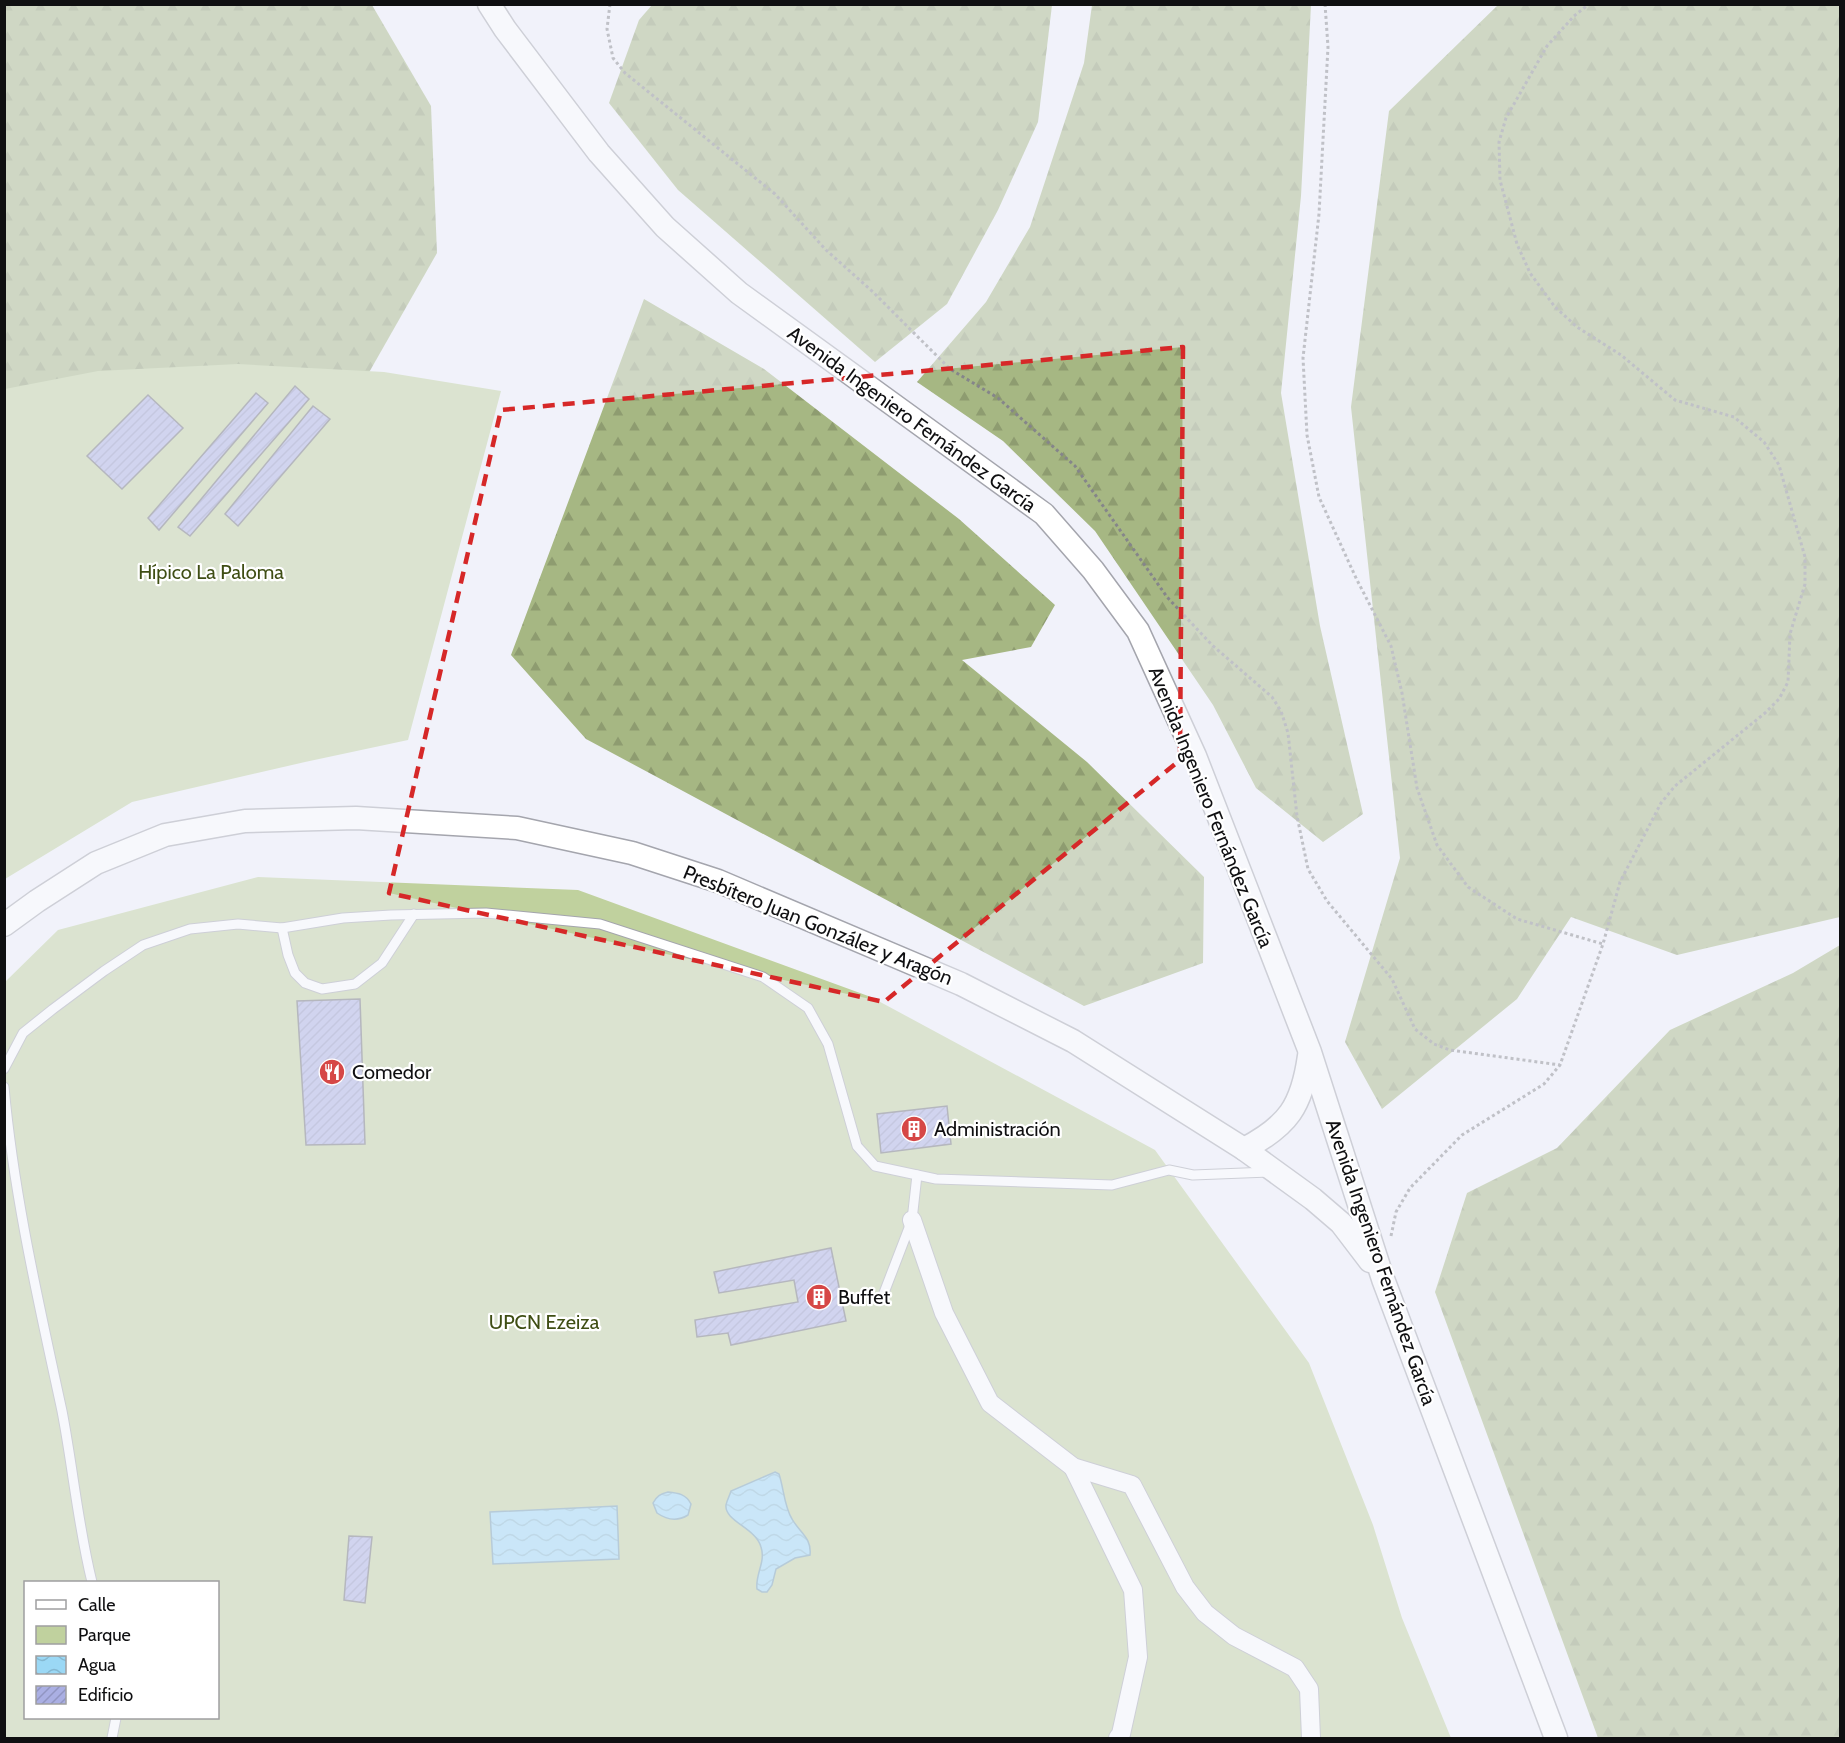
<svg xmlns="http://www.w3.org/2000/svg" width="1845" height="1743" viewBox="0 0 1845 1743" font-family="Cabin,sans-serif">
  <defs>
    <pattern id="forest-firs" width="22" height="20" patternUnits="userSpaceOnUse" patternTransform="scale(1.5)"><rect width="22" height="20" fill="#a6b783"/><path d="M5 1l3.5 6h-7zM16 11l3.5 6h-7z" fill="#8e9c70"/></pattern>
    <pattern id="water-waves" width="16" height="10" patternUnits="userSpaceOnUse" patternTransform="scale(1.5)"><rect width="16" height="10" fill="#9bd8f5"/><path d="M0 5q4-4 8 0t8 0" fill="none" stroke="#84b8d1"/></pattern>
    <pattern id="building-hatch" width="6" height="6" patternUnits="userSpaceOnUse" patternTransform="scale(1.5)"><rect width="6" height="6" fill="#aaafe3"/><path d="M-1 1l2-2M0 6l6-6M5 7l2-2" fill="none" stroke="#9195c2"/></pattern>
  </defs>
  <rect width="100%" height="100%" fill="#f1f2fa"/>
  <g fill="url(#forest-firs)">
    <path d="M5,5h367l59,101 6,147 -70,123 -362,23z"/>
    <path d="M652,5h400l-14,117 -40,88 -51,94 -72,58 -197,-172 -69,-87 30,-83z"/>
    <path d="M1092,5h219l-10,191 -20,197 39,233 43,188 -40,28 -67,-54 -43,-83 -118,-174 -92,-90 -86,-59 69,-80 44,-75 54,-164z"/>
    <path d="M1498,5h342v912l-163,38 -106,-38 -54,82 -135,110 -37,-67 55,-184 -49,-451 38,-296z"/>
    <path d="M644,299l120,70 195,150 96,86 -24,42 -69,13 125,102 117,115 -1,86 -119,43 -498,-267 -75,-84z"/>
    <path d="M1840,945v793h-242l-163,-446 32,-99 90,-45 113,-118 123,-57z"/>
  </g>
  <g fill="#c0d19e" fill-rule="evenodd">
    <path d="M238,364l146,8 117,19 -93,349 -103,22 -173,40 -127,77v-490l93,-18z"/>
    <path d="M258,877l320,13 293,107 284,153 154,213 64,162 29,93 49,120h-1446v-756l53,-52zM26,1582h192v136h-192z"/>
  </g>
  <g fill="url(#water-waves)" stroke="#719cb1" stroke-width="1.5">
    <path d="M775,1472l4,2c5,15 5,32 13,45 8,14 20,19 18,36l-15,3 -19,11 -4,16 -5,7h-5l-5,-3c-2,-15 9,-27 4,-42 -5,-19 -37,-26 -35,-42 1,-5 4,-10 5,-14z"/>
    <path d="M668,1492c10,1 18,2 23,12l-3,11c-11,7 -21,5 -31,-2l-4,-10c4,-7 7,-9 15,-11z"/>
    <path d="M617,1506l2,53 -126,5 -3,-52z"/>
  </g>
  <g fill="url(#building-hatch)" stroke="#6e6f76" stroke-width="1.5">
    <path d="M295,386l14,13 -119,137 -12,-9z"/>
    <path d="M256,393l12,10 -109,127 -11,-12z"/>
    <path d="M148,395l35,33 -61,61 -35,-33z"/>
    <path d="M313,406l17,13 -92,107 -13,-12z"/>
    <path d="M360,999l5,145 -59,1 -9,-144z"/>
    <path d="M947,1106l4,38 -70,9 -4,-39z"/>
    <path d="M831,1248l15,73 -115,24 -3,-12 -31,4 -2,-17 103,-18 -4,-22 -75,13 -5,-21z"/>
    <path d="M349,1536l23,1 -7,66 -21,-3z"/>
  </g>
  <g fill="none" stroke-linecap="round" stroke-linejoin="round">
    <g stroke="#a4a5ad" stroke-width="11">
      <g id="service">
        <path d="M282,928l6,27 7,18 10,10 17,6 33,-5 27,-21 32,-49"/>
        <path d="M4,1069l19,-36 30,-24 51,-38 39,-26 47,-16 48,-5 44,4 61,-10 48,-3 95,-2 114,11 163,53 45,31 20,36 29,102 18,20 61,13 176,6 57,-15 24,5 76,-3"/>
        <path d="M4,1087c10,110 35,217 58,324 11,57 16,115 30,171"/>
        <path d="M882,1298l30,-78 5,-45"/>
        <path d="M112,1738l4,-20"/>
      </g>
    </g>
    <g stroke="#a4a5ad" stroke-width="20">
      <g id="minor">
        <path d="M912,1220l32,93 46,90 83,64 59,18 53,102 20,26 29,23 61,32 14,21 2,49"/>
        <path d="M1073,1467l60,123 5,67 -17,77 -3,4"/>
      </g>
    </g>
    <g stroke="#a4a5ad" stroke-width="25">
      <g id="tertiary">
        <path d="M489,4l16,25 94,124 66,74 74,66 305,221 49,56 45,61 57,125 115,296 73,227 173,459"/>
        <path d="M4,925l33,-24 59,-38 69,-28 80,-14 111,-3 161,10 115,25 86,28 243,103 112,57 171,108 69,50 28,24 29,38"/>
        <path d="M1244,1149c44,-23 58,-43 65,-93"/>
      </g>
    </g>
    <g stroke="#85858a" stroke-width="3" stroke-dasharray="3 3" stroke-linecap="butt">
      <path d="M610,4l-3,25 6,29 12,15 150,121 51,56 47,42 77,77 48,29 77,68 92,131 45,48 60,52 9,14 7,22 9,83 11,53 19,32 65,78 23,50 19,15 16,6 110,15"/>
      <path d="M1325,4l3,43 -9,167 -16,144 4,77 12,62 37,81 35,68 11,47 15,95 20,57 31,42 49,32 86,25"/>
      <path d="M1391,1236l5,-24 14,-24 52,-53 82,-51 16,-19 43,-121 17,-62 41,-79 14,-17 90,-73 14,-14 9,-17 2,-48 15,-50v-27l-26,-92 -15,-23 -30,-25 -59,-17 -54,-45 -44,-28 -22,-20 -25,-34 -13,-29 -17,-64 -1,-38 7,-24 41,-72 27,-30 15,-12"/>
    </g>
    <use href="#service" stroke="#fff" stroke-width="9"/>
    <use href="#minor" stroke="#fff" stroke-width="18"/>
    <use href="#tertiary" stroke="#fff" stroke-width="22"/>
  </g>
  <path d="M0 0H1845V1743H0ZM1183,347l-3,413 -296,242 -495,-109 112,-483z" fill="#f1f2fa" fill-opacity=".55" fill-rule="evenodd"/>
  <path fill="none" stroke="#d62828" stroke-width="4.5" stroke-dasharray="12 8" stroke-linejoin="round" d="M1183,347l-3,413 -296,242 -495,-109 112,-483z"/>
  <defs>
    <g id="restaurant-disc" transform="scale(1.35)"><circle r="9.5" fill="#d64746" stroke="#fff"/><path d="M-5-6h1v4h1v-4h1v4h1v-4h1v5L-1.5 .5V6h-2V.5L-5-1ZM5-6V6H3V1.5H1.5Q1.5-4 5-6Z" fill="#fff"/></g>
    <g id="building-disc" transform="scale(1.35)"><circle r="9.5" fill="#d64746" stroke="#fff"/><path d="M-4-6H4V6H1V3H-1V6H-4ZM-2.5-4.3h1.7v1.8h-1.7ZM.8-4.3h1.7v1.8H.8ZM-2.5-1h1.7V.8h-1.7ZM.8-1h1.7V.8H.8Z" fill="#fff"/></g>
  </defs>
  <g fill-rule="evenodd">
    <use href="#restaurant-disc" x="332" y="1072"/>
    <use href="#building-disc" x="914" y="1129"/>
    <use href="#building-disc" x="819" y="1297"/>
  </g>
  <g text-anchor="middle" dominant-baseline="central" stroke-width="4.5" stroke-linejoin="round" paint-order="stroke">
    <g font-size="20" fill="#0f0f11" stroke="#fff">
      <text transform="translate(912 419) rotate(36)">Avenida Ingeniero Fernández García</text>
      <text transform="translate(1211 807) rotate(68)">Avenida Ingeniero Fernández García</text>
      <text transform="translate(818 925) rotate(22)">Presbítero Juan González y Aragón</text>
      <text transform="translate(1381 1262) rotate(71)">Avenida Ingeniero Fernández García</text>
    </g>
    <g font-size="20" fill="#3f4e14" stroke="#fff">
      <text x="211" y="572">Hípico La Paloma</text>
      <text x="544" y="1322">UPCN Ezeiza</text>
    </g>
    <g font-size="20" fill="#0f0f11" stroke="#fff" text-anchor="start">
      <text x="352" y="1072">Comedor</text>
      <text x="934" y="1129">Administración</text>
      <text x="838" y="1297">Buffet</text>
    </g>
  </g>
  <rect width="1845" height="1743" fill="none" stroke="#0f0f11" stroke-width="12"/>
  <rect x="24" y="1581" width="195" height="138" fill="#ffffff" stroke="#9f9fa0" stroke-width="1.5"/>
  <rect x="36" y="1600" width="30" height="9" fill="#ffffff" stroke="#9f9fa0" stroke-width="1.5"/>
  <text x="78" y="1611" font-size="18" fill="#0f0f11">Calle</text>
  <rect x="36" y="1626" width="30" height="18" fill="#c0d19e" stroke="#9f9fa0" stroke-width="1.5"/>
  <text x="78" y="1641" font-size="18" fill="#0f0f11">Parque</text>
  <rect x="36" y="1656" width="30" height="18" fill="url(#water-waves)" stroke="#9f9fa0" stroke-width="1.5"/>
  <text x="78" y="1671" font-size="18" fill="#0f0f11">Agua</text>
  <rect x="36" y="1686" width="30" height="18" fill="url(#building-hatch)" stroke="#9f9fa0" stroke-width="1.5"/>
  <text x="78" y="1701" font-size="18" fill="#0f0f11">Edificio</text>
</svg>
